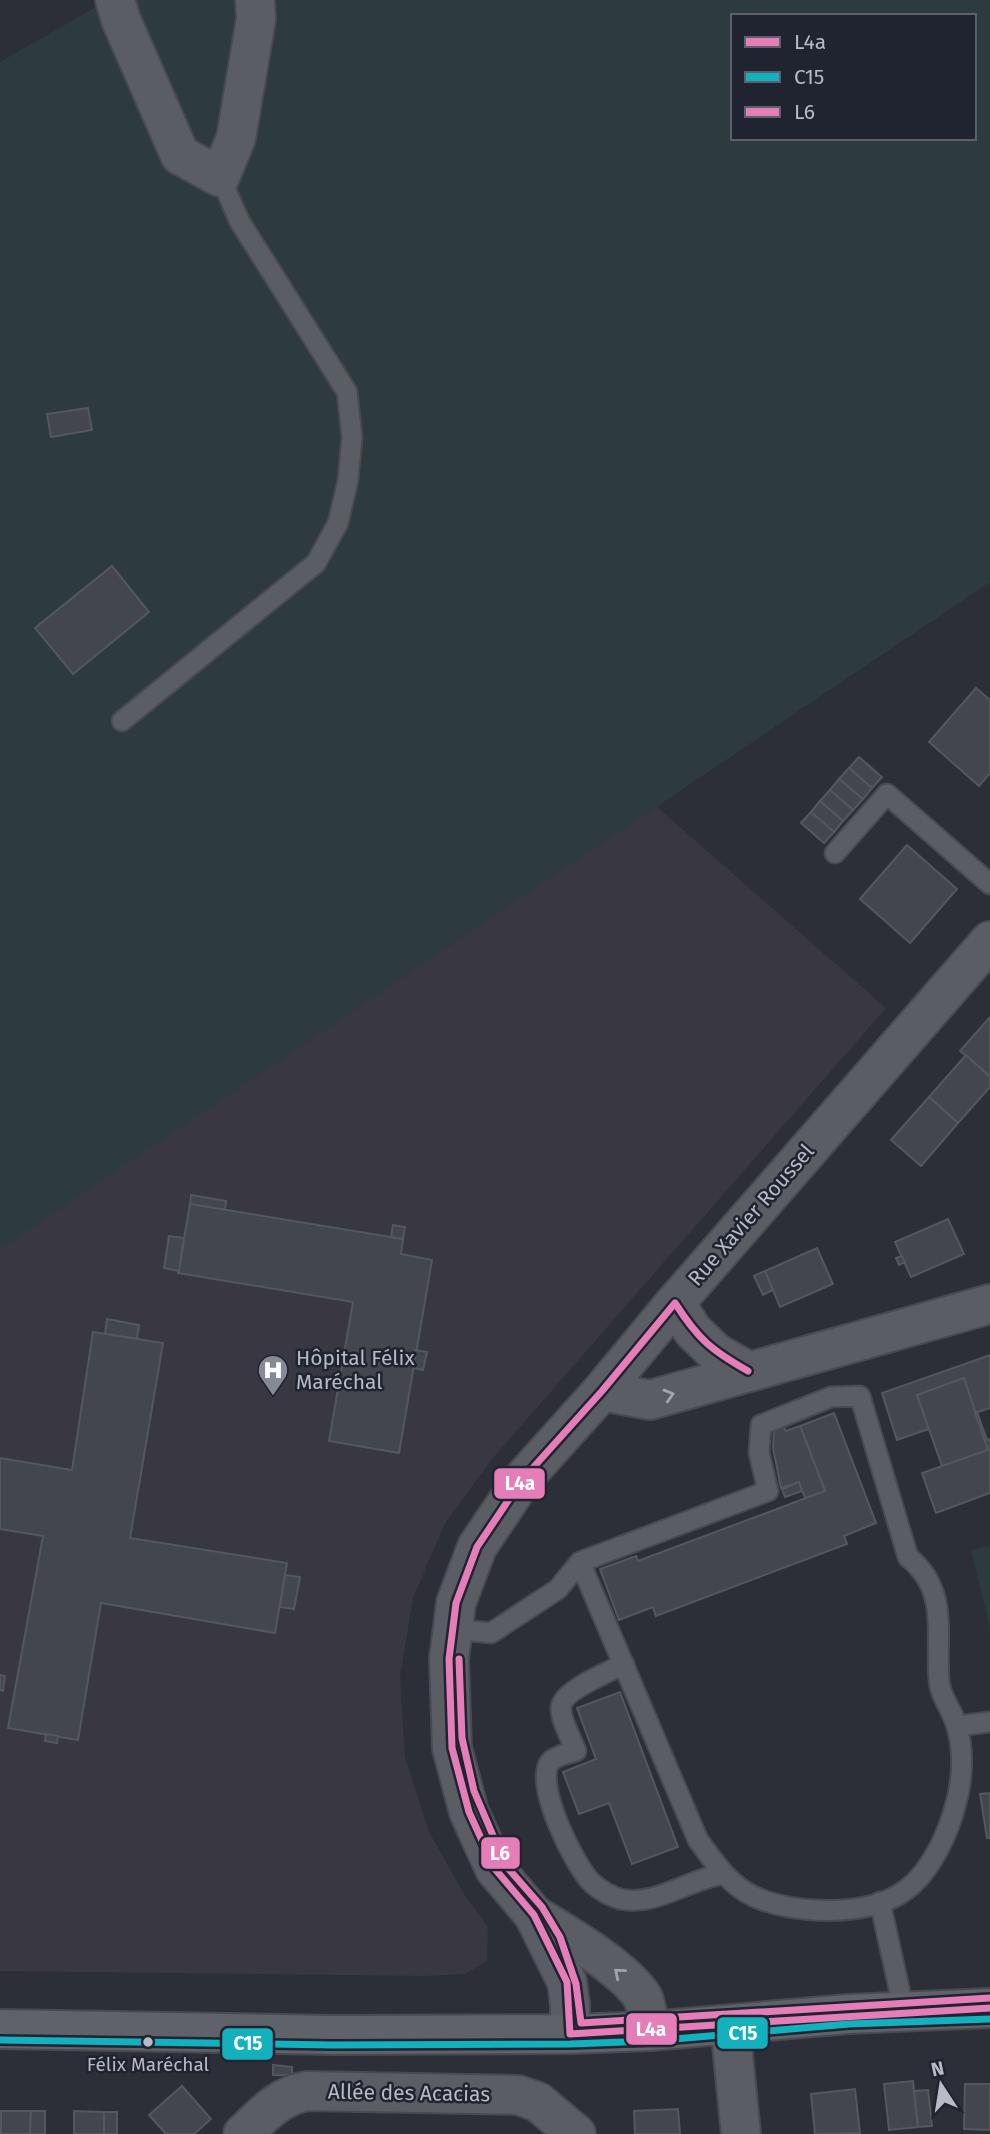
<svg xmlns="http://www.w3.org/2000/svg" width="990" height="2134" viewBox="0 0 990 2134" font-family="'Fira Sans',sans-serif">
  <rect width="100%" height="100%" fill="#2c2f37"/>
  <path fill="#393742" d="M632,785l254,223 -394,451 -47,64 -32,75 -13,79 5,80 24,75 35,62 24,33 -1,34 -22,13 -40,2 -425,-5v-787z"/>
  <g fill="#2d3b3f" fill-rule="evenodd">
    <path d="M108,0h882v582l-990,667v-1187zM733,16h241v122h-241z"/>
    <path d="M990,1546v82l-19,-78z"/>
  </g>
  <g fill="#43464c" stroke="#53575e" stroke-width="2">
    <path d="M88,408l4,22 -41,7 -4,-23z"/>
    <path d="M112,566l37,46 -76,62 -38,-46z"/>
    <path d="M976,688l14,12v73l-11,13 -50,-44z"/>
    <path d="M859,757l23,20 -10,11 -23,-20z"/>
    <path d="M849,768l23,20 -9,11 -24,-20z"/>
    <path d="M839,779l24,20 -10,11 -23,-20z"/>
    <path d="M830,790l23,20 -10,11 -23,-20z"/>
    <path d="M820,801l23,20 -9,11 -23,-20z"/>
    <path d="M811,812l23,20 -10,11 -23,-20z"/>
    <path d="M907,845l50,44 -47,54 -50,-44z"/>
    <path d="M990,1017v59l-30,-25z"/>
    <path d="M966,1055l24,22v10l-32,36 -29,-26z"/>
    <path d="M929,1097l29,26 -37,43 -30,-26z"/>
    <path d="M191,1195l35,6 -1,9 -35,-6z"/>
    <path d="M190,1204l213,35 -2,15 31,6 -33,193 -70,-12 24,-139 -175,-29z"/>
    <path d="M948,1219l16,35 -53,23 -16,-35z"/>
    <path d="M393,1225l12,2 -2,12 -12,-2z"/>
    <path d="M169,1236l15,2 -5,33 -15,-3z"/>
    <path d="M817,1248l16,36 -53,23 -15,-36z"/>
    <path d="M902,1256l3,6 -6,3 -3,-7z"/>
    <path d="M765,1271l8,19 -10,5 -9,-19z"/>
    <path d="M107,1319l32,6 -2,14 -32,-5z"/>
    <path d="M93,1332l70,11 -33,195 157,25 -12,70 -174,-30 -23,137 -70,-12 35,-192 -43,-7v-71l72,12z"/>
    <path d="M416,1350l11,2 -4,18 -10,-2z"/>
    <path d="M990,1355v53l-15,5 -11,-35 -47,17 12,34 -32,11 -15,-47z"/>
    <path d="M964,1378l24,72 -46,16 -25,-71z"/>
    <path d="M977,1412l10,28 3,-1v54l-54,20 -14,-40 66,-23 -13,-37z"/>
    <path d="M834,1413l42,110 -32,13 3,8 -191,72 -3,-9 -34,13 -19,-51 36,-13 2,5 187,-70 -25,-65z"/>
    <path d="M800,1426l25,65 -20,7 -6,-16 -18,6 -8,-40 1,-17 10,-4 2,4z"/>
    <path d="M799,1482l3,9 -17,6 -3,-8z"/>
    <path d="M285,1575l15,2 -6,32 -14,-2z"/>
    <path d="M0,1675l5,1 -2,15 -3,-1z"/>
    <path d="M620,1692l58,155 -46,17 -23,-61 -30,11 -16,-42 33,-13 -19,-51z"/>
    <path d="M46,1734l12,2 -1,7 -12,-2z"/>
    <path d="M990,1793v45h-3l-7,-44z"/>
    <path d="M273,2065l19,2v8h-19z"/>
    <path d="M913,2081l5,46 -29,3 -5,-46z"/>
    <path d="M965,2084h25v46l-26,-1z"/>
    <path d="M182,2086l29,33 -17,15h-28l-17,-19z"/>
    <path d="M855,2089l5,44 -45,1 -4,-40z"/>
    <path d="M928,2090l4,36 -14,1 -4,-36z"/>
    <path d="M678,2109l2,25h-45l-1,-23z"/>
    <path d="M1,2111h30l-1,23h-29z"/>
    <path d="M31,2111h14v23h-15z"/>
    <path d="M74,2111l30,1v22h-30z"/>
    <rect x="104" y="2112" width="13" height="22"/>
  </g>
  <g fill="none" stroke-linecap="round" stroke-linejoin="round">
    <g stroke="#484a50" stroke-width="23">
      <g id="lane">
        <path d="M122,721l194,-158 22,-40 10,-43 4,-43 -5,-45 -107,-170 -20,-45"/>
        <path d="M835,853l52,-59 103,90"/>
        <path d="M453,1629l38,4 67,-44 22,-27 188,-71 -9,-38 2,-28 70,-28 29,-1 48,161c42,34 27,77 31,123 1,16 12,28 17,44 8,24 7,54 0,79 -7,29 -25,68 -49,86 -37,29 -114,26 -154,7 -24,-11 -40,-36 -55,-56l-118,-278"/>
        <path d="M624,1664c-15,8 -63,27 -63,44 0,13 10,30 15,43 -8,2 -20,5 -25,10 -19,20 24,106 41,122 8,7 18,13 28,16 35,8 69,-20 103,-25"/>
        <path d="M957,1726l33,-4"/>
        <path d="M880,1902l24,109"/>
      </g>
    </g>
    <g stroke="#484a50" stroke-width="42">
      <g id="street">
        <path d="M115,0l6,20 59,135 40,22 16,-39 20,-119 -1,-19"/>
        <path d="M675,1303l18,28 23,22 32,18"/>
        <path d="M602,1391l48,9 340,-96"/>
        <path d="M534,1915c30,18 92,54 109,83 4,9 5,22 7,33"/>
        <path d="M730,2025l11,109"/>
        <path d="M570,2034v-30l-3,-22 -33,-67 -39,-46 -26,-57 -17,-64 -3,-89 7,-56 21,-56 45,-67 80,-89 73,-88 315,-362"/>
        <path d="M243,2134c20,-19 36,-38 64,-43l211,4 20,7 38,32"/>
      </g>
    </g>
    <g stroke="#484a50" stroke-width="42">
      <path id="secondary" d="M0,2029l333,6 237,-1 80,-3 198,-17 142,-6"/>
    </g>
    <use href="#lane" stroke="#5b5d64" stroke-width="19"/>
    <use href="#street" stroke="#5b5d64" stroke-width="38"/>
    <use href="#secondary" stroke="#5f6268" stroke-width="38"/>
    <g stroke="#202430" stroke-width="12">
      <path id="bus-1" d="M748,1371c-37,-21 -50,-32 -73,-68l-73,88 -80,89 -45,67 -21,56 -7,56 3,89 17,64 26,57 39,46 33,67 3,52 420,-26"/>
    </g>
    <g stroke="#202430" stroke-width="12">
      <path id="bus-2" d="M0,2040l333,5 237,-1 81,-3 198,-17 141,-5"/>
    </g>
    <g stroke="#202430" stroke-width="12">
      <path id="bus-3" d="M459,1659l3,79 12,53 32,75 36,41 18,30 16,47 5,39 409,-25"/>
    </g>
    <use href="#bus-1" stroke="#e57eb8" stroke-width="7"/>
    <use href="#bus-2" stroke="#13b0be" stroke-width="7"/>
    <use href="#bus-3" stroke="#e57eb8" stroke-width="7"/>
  </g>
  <defs><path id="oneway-chevron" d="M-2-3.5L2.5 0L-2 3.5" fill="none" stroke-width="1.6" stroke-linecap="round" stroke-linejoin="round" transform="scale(1.75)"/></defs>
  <g stroke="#9fa4ae">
    <use href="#oneway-chevron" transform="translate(669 1395) rotate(-16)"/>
    <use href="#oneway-chevron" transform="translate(619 1973) rotate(-140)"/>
  </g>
  <defs>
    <g id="hospital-pin" transform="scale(1.575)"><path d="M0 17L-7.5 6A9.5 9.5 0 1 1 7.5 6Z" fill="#868a94" stroke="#202430"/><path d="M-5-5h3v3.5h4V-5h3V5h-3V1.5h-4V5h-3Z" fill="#fff"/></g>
  </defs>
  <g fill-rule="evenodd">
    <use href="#hospital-pin" x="273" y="1370"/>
  </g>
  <circle fill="#b6bbc6" stroke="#202430" stroke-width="2.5" cx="148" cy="2042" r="6"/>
  <g text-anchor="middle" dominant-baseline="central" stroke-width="5" stroke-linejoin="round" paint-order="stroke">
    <g font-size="19" fill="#b6bbc6" stroke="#202430">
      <text x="148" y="2064">Félix Maréchal</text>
    </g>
    <g font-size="21" fill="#b6bbc6" stroke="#202430">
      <text transform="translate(751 1215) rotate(-49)">Rue Xavier Roussel</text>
      <text transform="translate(409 2093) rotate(1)">Allée des Acacias</text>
    </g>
    <g font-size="21" fill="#b6bbc6" stroke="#202430" text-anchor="start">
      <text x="296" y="1358">Hôpital Félix<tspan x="296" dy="24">Maréchal</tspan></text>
    </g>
  </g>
  <g stroke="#202430" stroke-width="2.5">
    <rect x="493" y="1467" width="53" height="33" rx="7" fill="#e57eb8"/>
    <rect x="480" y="1836" width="41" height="34" rx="7" fill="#e57eb8"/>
    <rect x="625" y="2012" width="53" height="34" rx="7" fill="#e57eb8"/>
    <rect x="716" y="2016" width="53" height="34" rx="7" fill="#13b0be"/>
    <rect x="221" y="2027" width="53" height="34" rx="7" fill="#13b0be"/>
  </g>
  <g font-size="19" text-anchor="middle" font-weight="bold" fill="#fff">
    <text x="520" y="1490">L4a</text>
    <text x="500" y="1860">L6</text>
    <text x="651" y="2036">L4a</text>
    <text x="743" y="2040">C15</text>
    <text x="248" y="2050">C15</text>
  </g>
  <rect x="731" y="14" width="245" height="126" fill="#202430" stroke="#5c606c" stroke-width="2"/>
  <rect x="745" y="37" width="35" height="10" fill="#e57eb8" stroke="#5c606c" stroke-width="2"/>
  <text x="794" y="49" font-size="21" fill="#b6bbc6">L4a</text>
  <rect x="745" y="72" width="35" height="10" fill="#13b0be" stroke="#5c606c" stroke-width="2"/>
  <text x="794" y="84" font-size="21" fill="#b6bbc6">C15</text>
  <rect x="745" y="107" width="35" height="10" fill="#e57eb8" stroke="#5c606c" stroke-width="2"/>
  <text x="794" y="119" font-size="21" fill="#b6bbc6">L6</text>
  <g transform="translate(941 2085) rotate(348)" stroke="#202430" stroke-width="5" paint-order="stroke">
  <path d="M0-5L12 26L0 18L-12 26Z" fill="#b6bbc6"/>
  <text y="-10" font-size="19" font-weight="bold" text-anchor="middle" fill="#b6bbc6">N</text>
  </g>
</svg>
